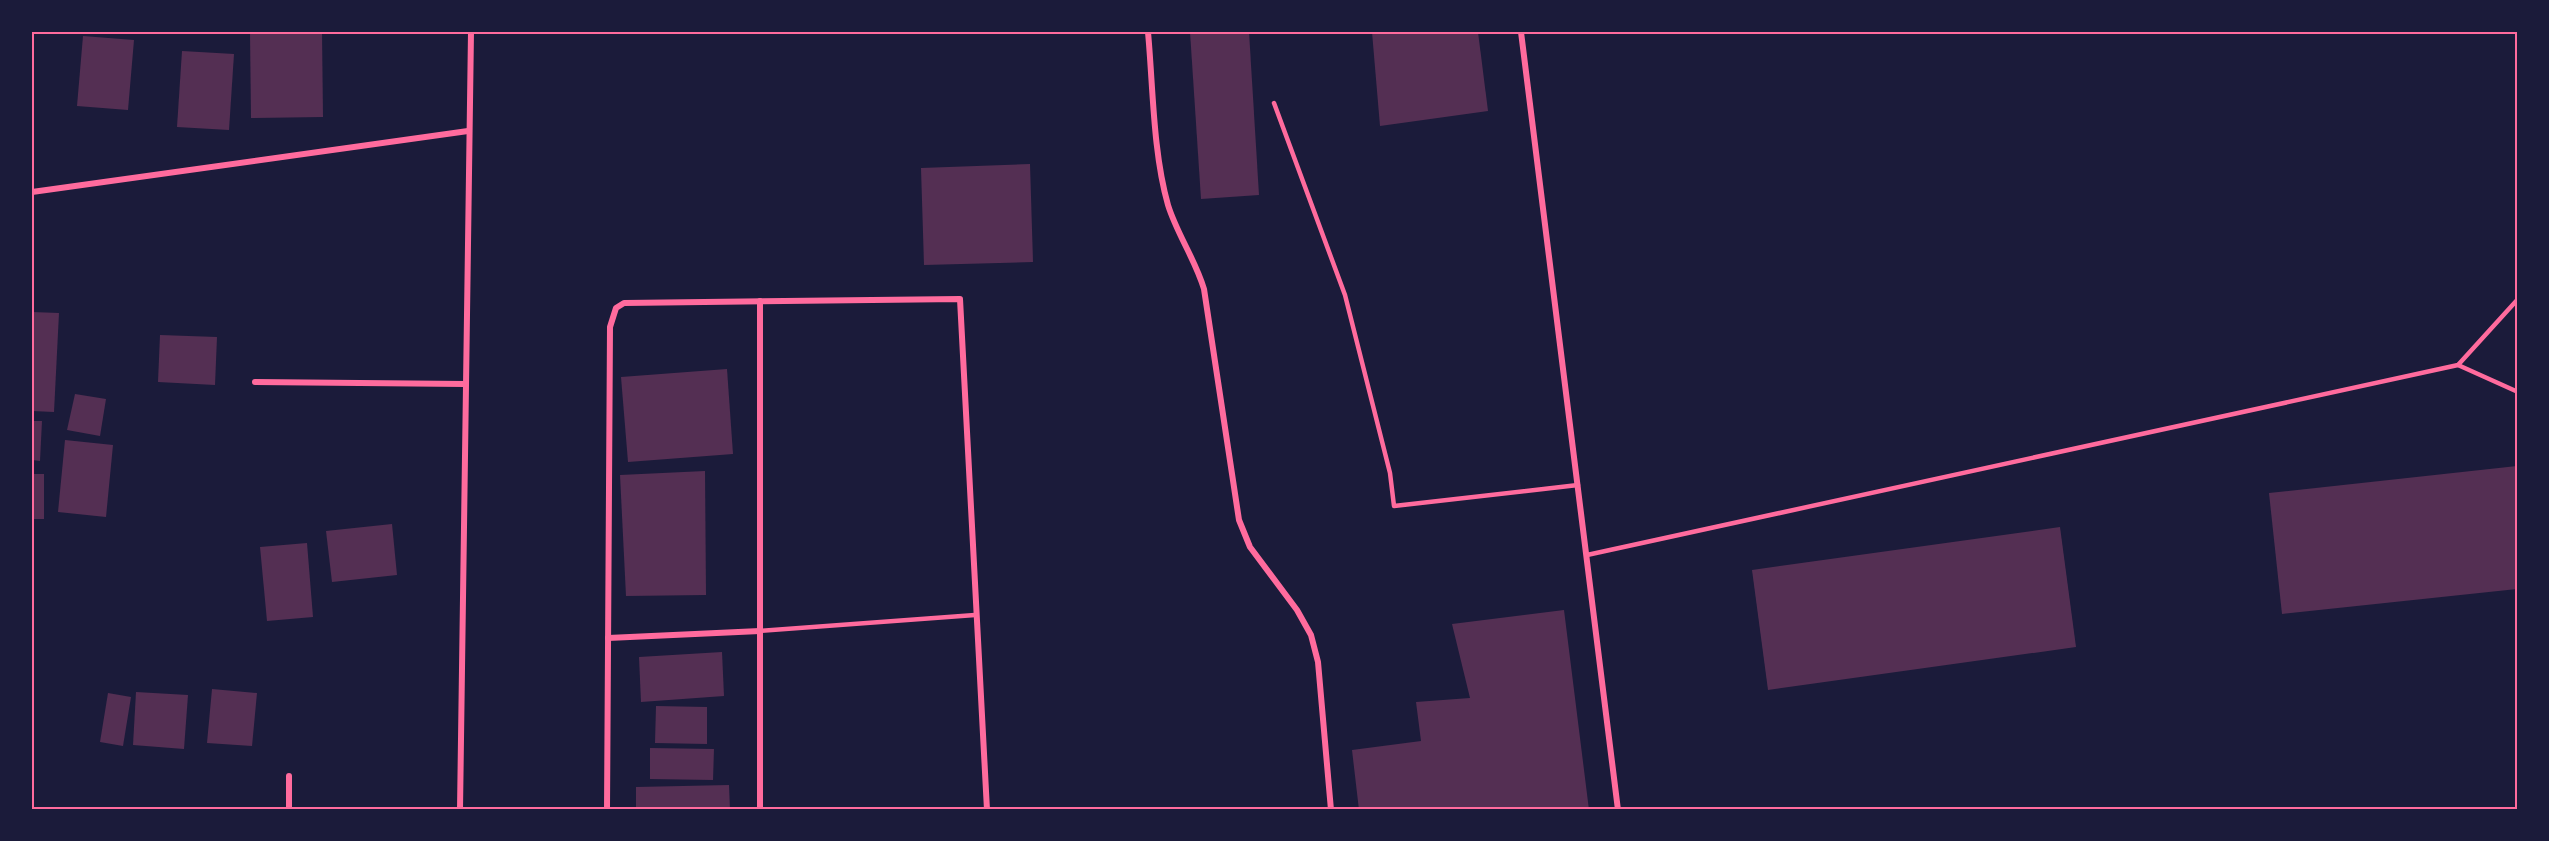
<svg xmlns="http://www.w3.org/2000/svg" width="2549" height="841" viewBox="0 0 2549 841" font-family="Ubuntu,sans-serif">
  <rect width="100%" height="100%" fill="#1b1b3a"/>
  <g fill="#542f53">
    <path d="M250,32h72l1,85 -72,1z"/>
    <path d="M1190,32h59l10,163 -58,4z"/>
    <path d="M1372,32h106l10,79 -108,15z"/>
    <path d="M83,36l51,4 -6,70 -51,-4z"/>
    <path d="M182,51l52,3 -5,76 -52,-3z"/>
    <path d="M1030,164l3,98 -109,3 -3,-97z"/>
    <path d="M32,312l27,1 -5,99 -22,-1z"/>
    <path d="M160,335l57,2 -2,48 -57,-3z"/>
    <path d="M727,369l6,85 -105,8 -7,-85z"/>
    <path d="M75,394l31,5 -6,37 -33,-6z"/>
    <path d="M32,421h10l-2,40 -8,-1z"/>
    <path d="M65,440l48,5 -7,72 -48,-5z"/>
    <path d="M2517,466v123l-235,25 -13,-121z"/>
    <path d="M705,471l1,124 -80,1 -6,-121z"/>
    <rect x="32" y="474" width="12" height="45"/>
    <path d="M392,524l5,51 -65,7 -6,-51z"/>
    <path d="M2060,527l16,120 -308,43 -16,-120z"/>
    <path d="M307,543l6,74 -46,4 -7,-74z"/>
    <path d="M1564,610l25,200h-230l-7,-60 69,-9 -5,-39 54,-4 -18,-74z"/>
    <path d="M722,652l2,44 -83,6 -2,-45z"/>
    <path d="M212,689l45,4 -5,53 -45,-3z"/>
    <path d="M136,692l52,3 -4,54 -51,-4z"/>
    <path d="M108,693l23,4 -8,49 -23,-4z"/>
    <path d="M656,706l51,1v37l-52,-1z"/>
    <path d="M650,748l64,1 -1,31 -63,-1z"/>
    <path d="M729,785l1,25h-94v-23z"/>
  </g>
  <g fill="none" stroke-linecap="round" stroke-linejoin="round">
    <g stroke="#ff6b9d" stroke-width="4.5">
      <path d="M1274,103l71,192 45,178 4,33 184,-21"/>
      <path d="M2458,365l60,27"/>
      <path d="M1587,555l871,-190 60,-66"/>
      <path d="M760,631l215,-16"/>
    </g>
    <g stroke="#ff6b9d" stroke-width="6">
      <path d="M1148,32c5,54 5,121 20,173 9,29 27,54 36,84l35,231 11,27 47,63 14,25 7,27 13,148"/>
      <path d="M1521,32l97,778"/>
      <path d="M32,192l436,-61"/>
      <path d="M255,382l210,2"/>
      <path d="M608,638l152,-7"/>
      <path d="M289,776v34"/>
      <path d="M460,810l11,-778"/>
      <path d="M607,810l3,-483 6,-19 8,-5 336,-4 27,511"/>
      <path d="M760,810v-509"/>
    </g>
  </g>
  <rect width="2549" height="841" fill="none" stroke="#1b1b3a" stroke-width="66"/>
  <rect x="33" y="33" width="2483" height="775" fill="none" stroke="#ff6b9d" stroke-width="2"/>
</svg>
